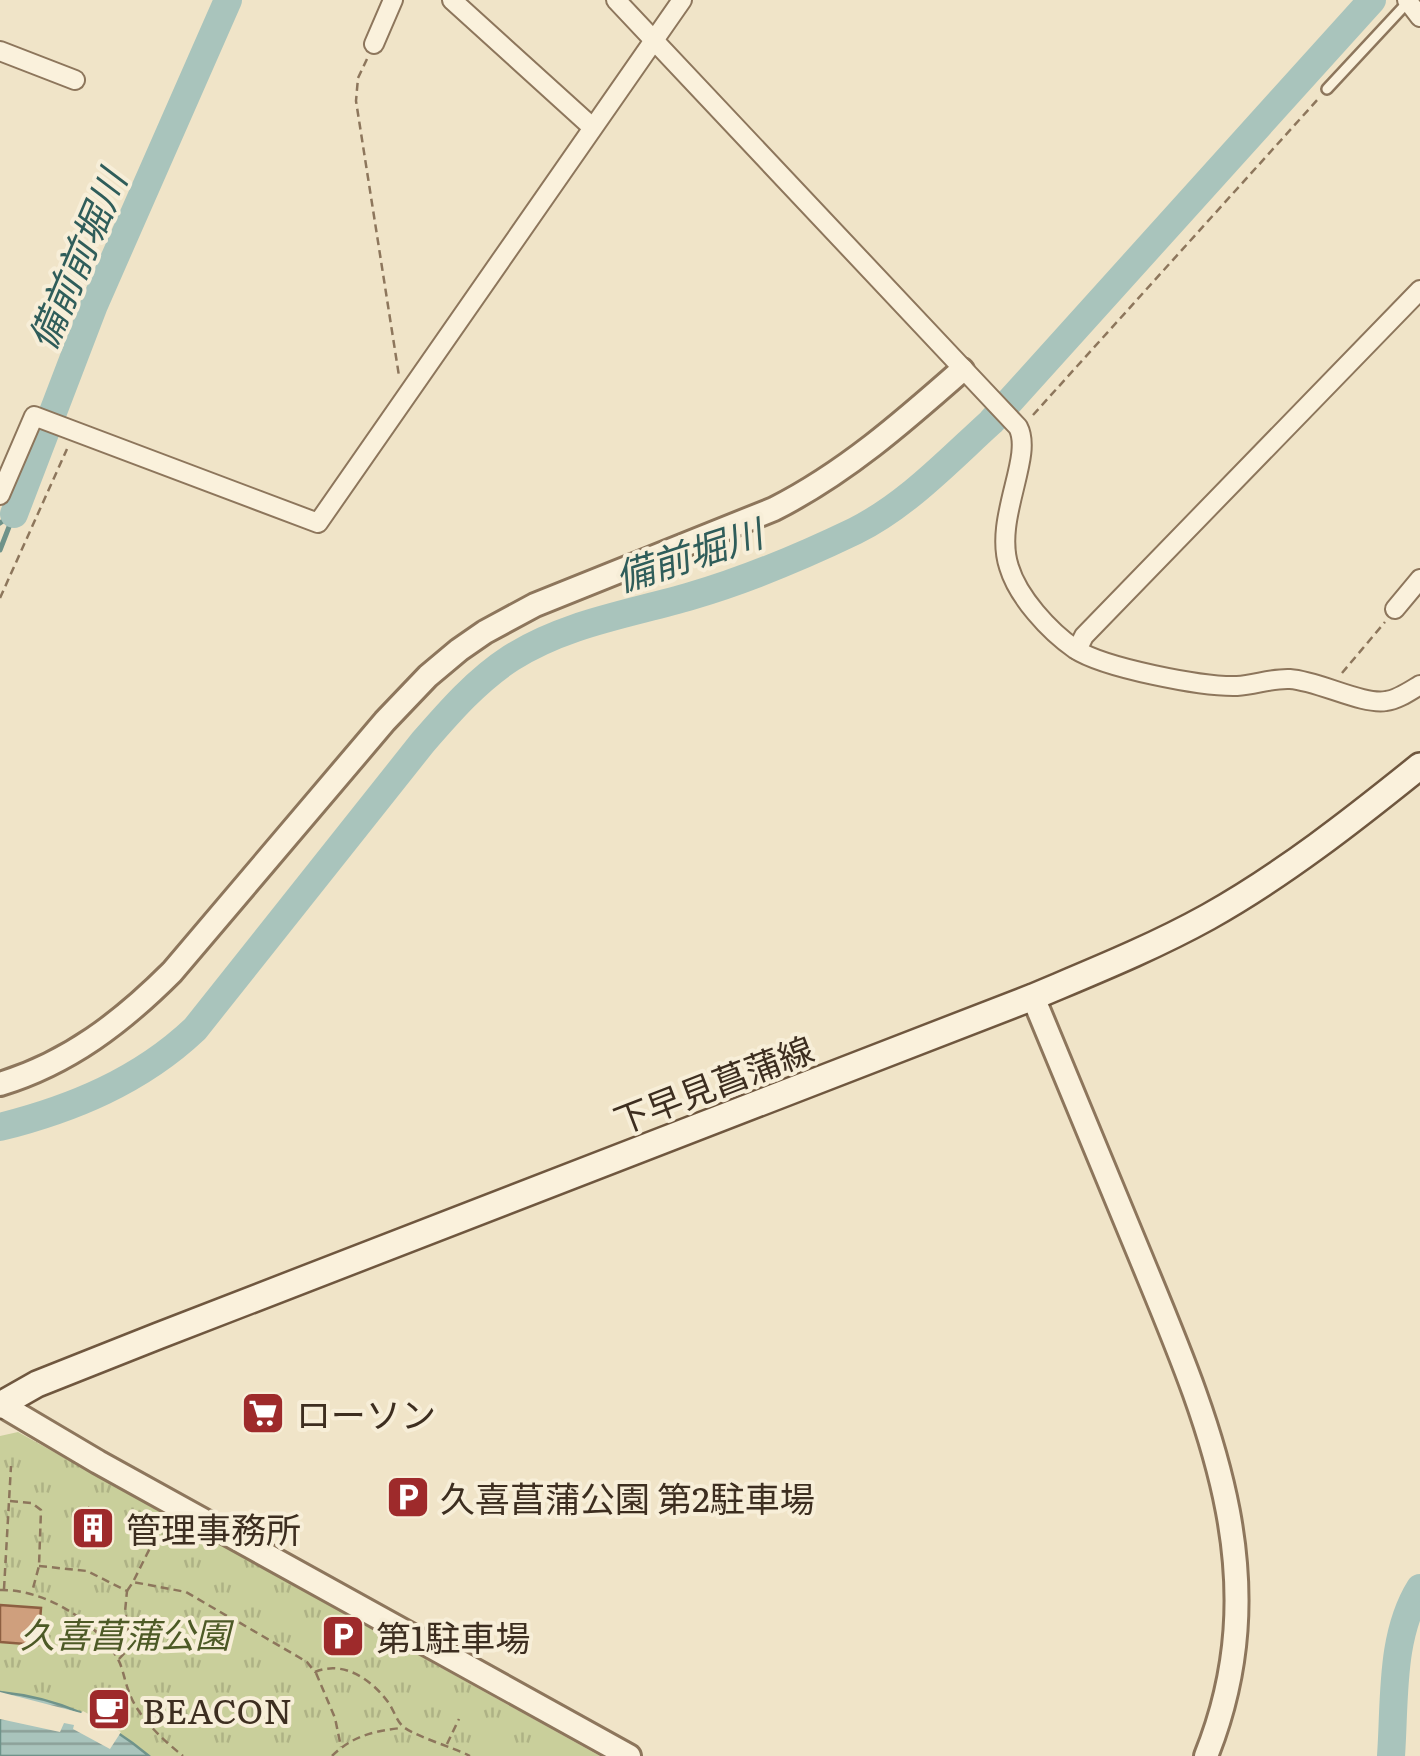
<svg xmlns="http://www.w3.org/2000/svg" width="1420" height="1756" viewBox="0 0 1420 1756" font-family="Literata,'Noto Sans JP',serif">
  <defs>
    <pattern id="park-tufts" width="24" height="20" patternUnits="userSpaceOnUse" patternTransform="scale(2.5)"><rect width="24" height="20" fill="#c9cf9b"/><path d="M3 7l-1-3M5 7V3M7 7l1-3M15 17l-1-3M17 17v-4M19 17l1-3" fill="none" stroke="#aeb285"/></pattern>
    <pattern id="water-rules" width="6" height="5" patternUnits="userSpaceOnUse" patternTransform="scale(2.5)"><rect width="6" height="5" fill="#a9c4bc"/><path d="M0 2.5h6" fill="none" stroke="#8ba098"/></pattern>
  </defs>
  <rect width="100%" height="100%" fill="#f0e4c8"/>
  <path fill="url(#park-tufts)" d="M18,1432l582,324h-600v-320z"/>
  <path fill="url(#water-rules)" stroke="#6f938a" stroke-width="2.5" d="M0,1692c59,6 105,27 149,64h-149z"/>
  <path fill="#f0e4c8" d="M0,1692l81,21 2,-2 38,21 -11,17 -37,-20 1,-4 -10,-2 -4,9 -60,-13z"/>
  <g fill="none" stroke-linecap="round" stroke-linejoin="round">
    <g stroke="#6f938a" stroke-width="5">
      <path d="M0,523l12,-8"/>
      <path d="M0,550l14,-36"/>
    </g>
    <g stroke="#a9c4bc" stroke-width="28">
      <path d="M14,514l80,-209 134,-305"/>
      <path d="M0,1127c72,-18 140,-46 195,-98l228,-287c27,-31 54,-62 88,-84 55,-35 119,-44 180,-62 55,-16 112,-40 164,-65 52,-26 93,-70 136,-109l381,-422"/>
      <path d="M1391,1756c4,-55 -1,-120 29,-168"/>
    </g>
  </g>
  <g fill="#cf9f7d" stroke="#8d5f41" stroke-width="2.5">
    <path d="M89,1508l23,12 -16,28 -22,-12z"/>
    <path d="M0,1605l41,3 -3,37 -38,-3z"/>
    <path d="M99,1690l26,15 -4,8 6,3 -4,8 -29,-17z"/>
  </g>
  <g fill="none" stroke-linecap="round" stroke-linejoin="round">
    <g stroke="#8d765c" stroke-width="14">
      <path id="service" d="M1327,89l81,-87"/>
    </g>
    <g stroke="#8d765c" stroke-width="22">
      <g id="minor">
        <path d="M452,0l140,127"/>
        <path d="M616,0l402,427c16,30 -25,92 -9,140 9,30 40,64 66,82 29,19 127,38 162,37 18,-1 35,-8 53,-7 29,2 72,26 96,22 11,-1 24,-10 34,-16"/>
        <path d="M1407,0l13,17"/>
        <path d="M374,44l19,-44"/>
        <path d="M0,51l75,29"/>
        <path d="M0,495l34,-79 284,107 364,-523"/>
        <path d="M1395,609l25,-30"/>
        <path d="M1077,650l7,-14 336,-346"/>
      </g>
    </g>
    <g stroke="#8d765c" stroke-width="28">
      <g id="tertiary">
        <path d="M1033,997c36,87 72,174 108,261 68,165 137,319 65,498"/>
        <path d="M0,1084c69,-21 122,-62 172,-112l213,-251 43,-45 31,-26 26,-18 50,-27 239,-96c71,-36 129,-87 188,-139"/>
        <path d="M0,1404l98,58 531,294"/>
      </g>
    </g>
    <g stroke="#6f573f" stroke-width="30">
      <path id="secondary" d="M0,1405l37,-21 121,-48 875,-339c59,-25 119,-49 175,-80 75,-42 145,-97 212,-151"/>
    </g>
    <g stroke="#8d765c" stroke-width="2.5" stroke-dasharray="8 5" stroke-linecap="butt">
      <path d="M367,59l-9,19 -2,23 43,275"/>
      <path d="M1033,415l286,-317"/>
      <path d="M0,598l67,-149"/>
      <path d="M1342,673l43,-51"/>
      <path d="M10,1501l22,2 9,7 -2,56 -7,26"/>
      <path d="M39,1566l48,5 40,20 -2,21 6,32"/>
      <path d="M134,1580l17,-34"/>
      <path d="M4,1589l7,-123"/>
      <path d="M0,1590c43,-1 93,29 116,66 7,10 8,24 13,36 8,24 34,48 54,64"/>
      <path d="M127,1591l6,-9 53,10 48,28"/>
      <path d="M119,1659l12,-13 79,-23 25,-3 72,42 8,10c28,-12 56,7 73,30 6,8 9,21 17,26 15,10 47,19 65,28"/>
      <path d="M316,1673l19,45 6,29"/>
      <path d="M447,1744l12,-25"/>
      <path d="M332,1756c20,-20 42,-25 69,-28"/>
    </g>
    <use href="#service" stroke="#faf1dc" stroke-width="9"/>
    <use href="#minor" stroke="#faf1dc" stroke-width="18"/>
    <use href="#tertiary" stroke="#faf1dc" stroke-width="22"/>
    <use href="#secondary" stroke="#faf1dc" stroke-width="25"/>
  </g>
  <defs>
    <g id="supermarket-square" transform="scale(2.25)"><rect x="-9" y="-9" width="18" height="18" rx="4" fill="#9e2a2b" stroke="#f7eed8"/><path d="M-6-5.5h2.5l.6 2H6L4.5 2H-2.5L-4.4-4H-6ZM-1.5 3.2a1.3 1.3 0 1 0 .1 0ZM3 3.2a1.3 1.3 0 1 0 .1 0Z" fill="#fff"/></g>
    <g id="parking-square" transform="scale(2.25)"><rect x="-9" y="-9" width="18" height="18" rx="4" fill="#9e2a2b" stroke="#f7eed8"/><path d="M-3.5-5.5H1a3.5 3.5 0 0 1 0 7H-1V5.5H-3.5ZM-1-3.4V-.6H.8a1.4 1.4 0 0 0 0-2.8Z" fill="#fff"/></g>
    <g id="building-square" transform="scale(2.25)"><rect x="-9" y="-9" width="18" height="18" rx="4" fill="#9e2a2b" stroke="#f7eed8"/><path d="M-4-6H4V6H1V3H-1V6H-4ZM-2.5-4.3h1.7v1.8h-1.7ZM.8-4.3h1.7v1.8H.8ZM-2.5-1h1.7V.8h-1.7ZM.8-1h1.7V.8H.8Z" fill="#fff"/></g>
    <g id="cafe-square" transform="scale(2.25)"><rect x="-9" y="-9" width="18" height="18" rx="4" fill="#9e2a2b" stroke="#f7eed8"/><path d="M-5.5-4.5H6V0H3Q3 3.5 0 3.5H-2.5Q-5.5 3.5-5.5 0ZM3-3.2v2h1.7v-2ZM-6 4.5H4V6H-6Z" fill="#fff"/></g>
  </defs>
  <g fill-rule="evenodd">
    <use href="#supermarket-square" x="263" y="1413"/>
    <use href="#parking-square" x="408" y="1497"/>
    <use href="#building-square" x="93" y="1528"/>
    <use href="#parking-square" x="343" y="1636"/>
    <use href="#cafe-square" x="109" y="1709"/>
  </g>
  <g text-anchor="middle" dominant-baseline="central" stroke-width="8" stroke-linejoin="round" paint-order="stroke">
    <g font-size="35" fill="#3d2e20" stroke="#f7eed8">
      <text transform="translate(713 1083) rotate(-21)">下早見菖蒲線</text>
    </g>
    <g font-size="35" fill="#3d2e20" stroke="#f7eed8" text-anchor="start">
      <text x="296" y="1413">ローソン</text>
      <text x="440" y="1497">久喜菖蒲公園 第2駐車場</text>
      <text x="126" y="1528">管理事務所</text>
      <text x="376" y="1636">第1駐車場</text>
      <text x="142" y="1709">BEACON</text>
    </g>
    <g font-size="35" font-style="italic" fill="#4d5a26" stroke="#f7eed8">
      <text x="125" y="1633">久喜菖蒲公園</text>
    </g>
    <g font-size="38" font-style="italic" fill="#2f5d5a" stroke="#f7eed8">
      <text transform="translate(75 259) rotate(-67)">備前前堀川</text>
      <text transform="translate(688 553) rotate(-18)">備前堀川</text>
    </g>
  </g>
</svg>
